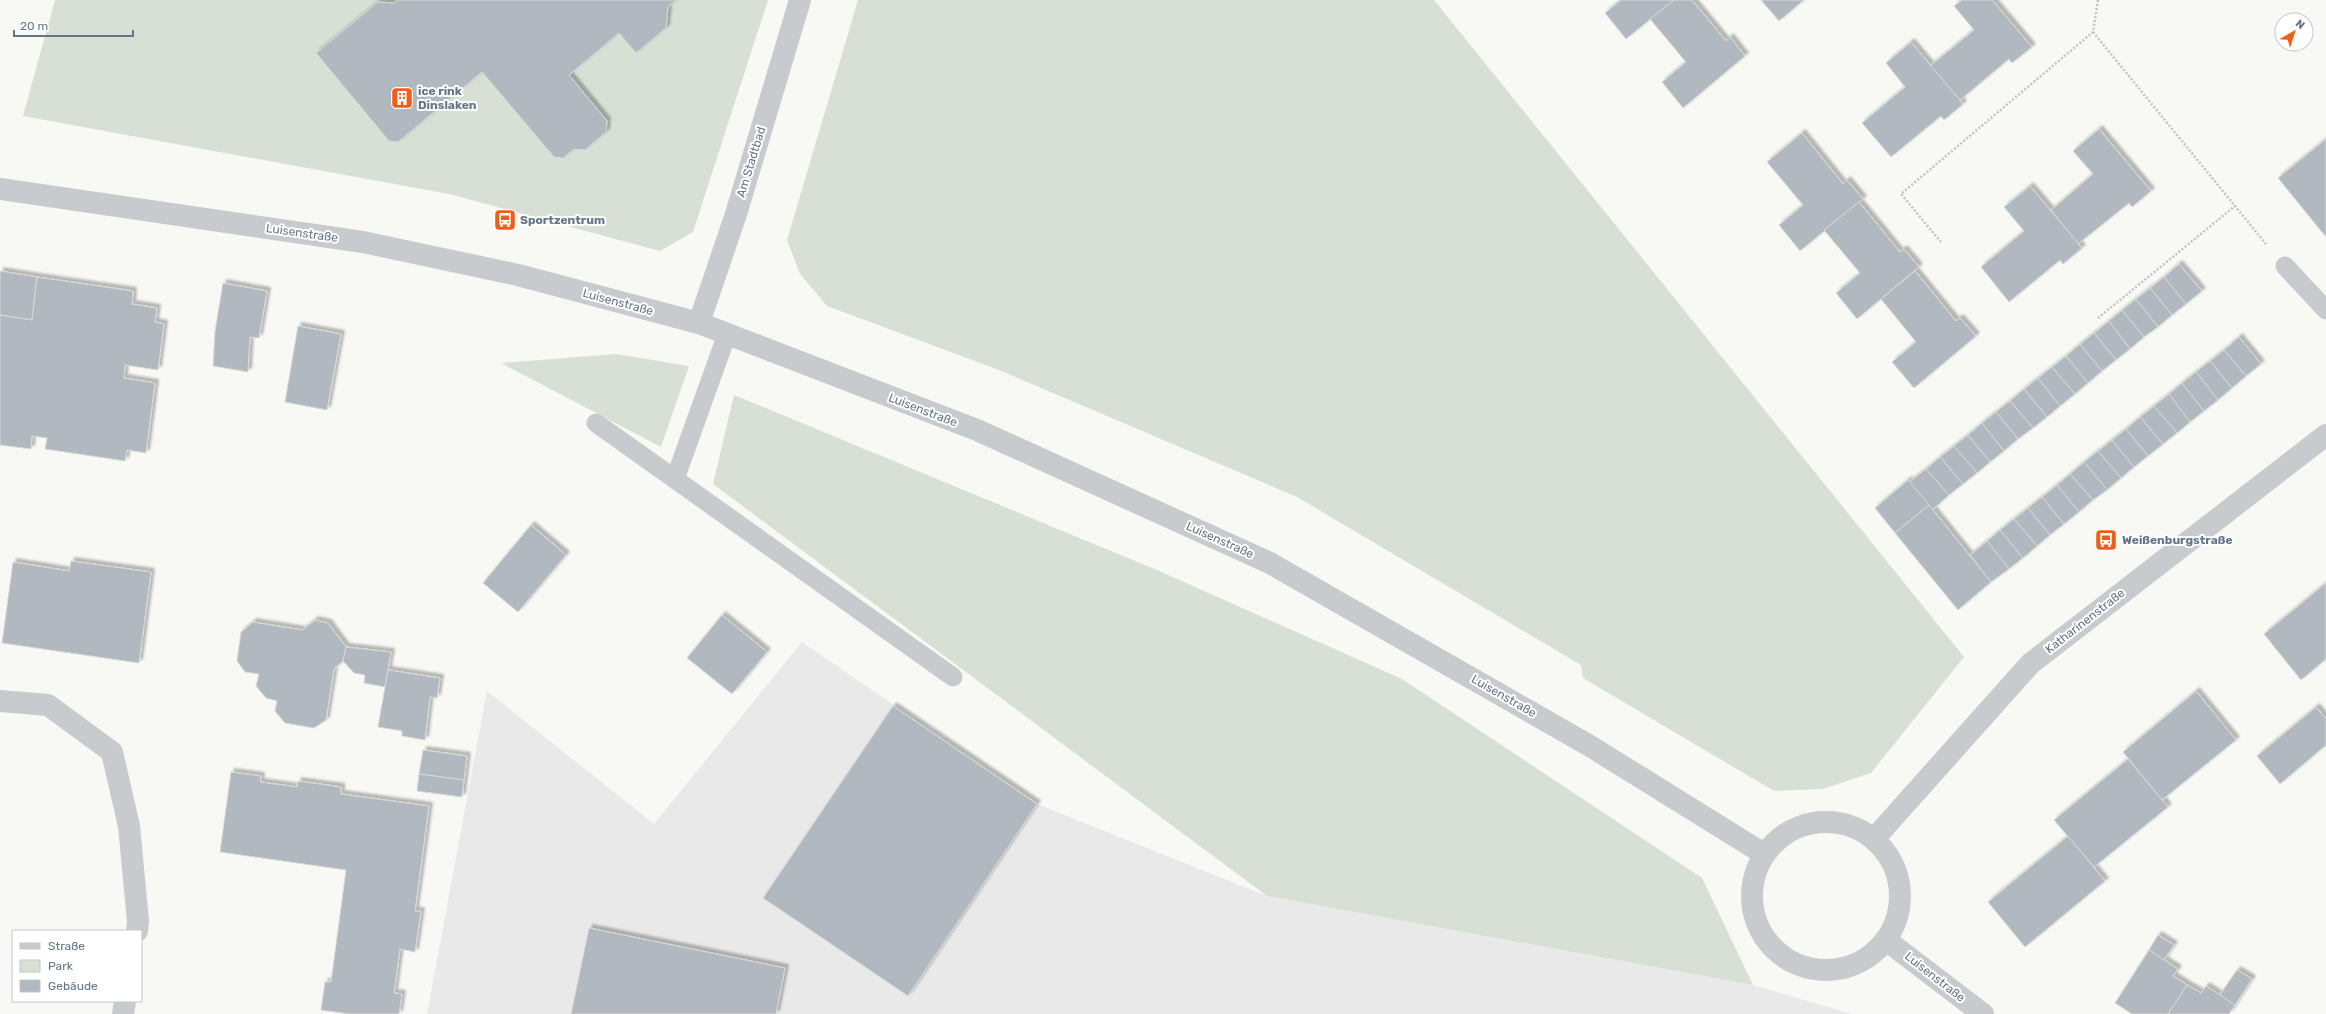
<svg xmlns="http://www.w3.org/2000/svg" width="2326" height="1014" viewBox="0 0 2326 1014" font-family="Rubik,sans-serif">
  <defs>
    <filter id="shadow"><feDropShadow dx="3.5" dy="-3.5" stdDeviation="1" flood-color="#0004"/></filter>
  </defs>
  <rect width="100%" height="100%" fill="#f8f8f4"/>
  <path fill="#e8e9e8" d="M802,642l235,162 230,92 486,89 99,29h-1425l60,-323 167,133z"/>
  <g fill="#d8e0d5">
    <path d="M55,0h713l-75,232 -33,19 -211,-57 -426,-78z"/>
    <path d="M858,0h576l530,657 -93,116 -48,16 -49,2 -191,-113 -2,-13 -284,-168 -298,-127 -172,-64 -27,-32 -13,-34z"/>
    <path d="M617,354l72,12 -28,81 -160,-84z"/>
    <path d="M734,395l423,175 245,109 300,199 51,107 -486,-89 -554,-412z"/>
  </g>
  <g fill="#b1b8bf" stroke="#d9d9d7" filter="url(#shadow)">
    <path d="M397,0h279l-8,7 -2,21 -30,25 -17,-20 -50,42 38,46 -1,11 -21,18 -11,-1 -11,9 -9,-1 -72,-85 -84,70 -9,-1 -73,-88 62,-51 16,1z"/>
    <path d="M1621,0h53l-48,39 -21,-26z"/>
    <path d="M1674,0h18l34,41 4,-4 15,19 -62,52 -21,-26 24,-20 -36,-43z"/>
    <path d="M1761,0h43l-25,21z"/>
    <path d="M1962,0h30l40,47 -20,16 -3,-4 -49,41 -30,-34 44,-36 -20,-24z"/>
    <path d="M1911,42l52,62 -19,16 -3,-4 -50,41 -29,-34 43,-36 -19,-24z"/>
    <path d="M2099,129l52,62 -19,16 -3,-4 -51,41 -27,-34 42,-36 -20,-23z"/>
    <path d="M1802,133l41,51 4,-4 16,19 -63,52 -21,-26 24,-20 -36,-43z"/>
    <path d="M2326,139v98l-48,-59z"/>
    <path d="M2030,186l52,62 -19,16 -3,-4 -51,42 -28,-35 43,-36 -20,-24z"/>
    <path d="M1859,202l41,50 4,-3 15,18 -62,52 -21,-26 24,-20 -36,-43z"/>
    <path d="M2179,264l23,27 -16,13 -22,-27z"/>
    <path d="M0,271l37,6 -5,43 -32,-5z"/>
    <path d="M1915,271l41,50 4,-3 16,18 -62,52 -22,-26 24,-20 -35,-43z"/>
    <path d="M37,277l96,14 -1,13 25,4 -2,14 9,2 -6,46 -33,-5 -1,13 31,5 -9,70 -19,-3 -2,11 -80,-12 2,-11 -15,-2 -1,13 -31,-4v-130l32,5z"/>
    <path d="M2164,277l22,27 -14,11 -22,-27z"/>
    <path d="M223,283l44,8 -8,47 -9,-1 -2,35 -35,-6 2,-35z"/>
    <path d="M2150,288l22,27 -14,12 -22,-28z"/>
    <path d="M2136,299l22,28 -14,10 -22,-27z"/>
    <path d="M2122,310l22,27 -14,12 -21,-28z"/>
    <path d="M2109,321l21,28 -14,11 -22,-27z"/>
    <path d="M298,326l43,8 -14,76 -42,-8z"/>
    <path d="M2094,333l22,27 -14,11 -22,-27z"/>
    <path d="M2239,337l22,27 -15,12 -22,-26z"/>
    <path d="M2080,344l22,27 -14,12 -22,-27z"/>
    <path d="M2224,350l22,26 -14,12 -22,-27z"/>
    <path d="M2066,356l22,27 -13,11 -23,-27z"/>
    <path d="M2210,361l22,27 -14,12 -22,-28z"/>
    <path d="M2052,367l23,27 -15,12 -22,-28z"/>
    <path d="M2196,372l22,28 -14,11 -22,-28z"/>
    <path d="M2038,378l22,28 -13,11 -23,-28z"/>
    <path d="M2182,383l22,28 -14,11 -21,-28z"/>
    <path d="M2024,389l23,28 -14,11 -23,-27z"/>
    <path d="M2169,394l21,28 -13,11 -23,-27z"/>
    <path d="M2010,401l23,27 -15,11 -22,-27z"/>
    <path d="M2154,406l23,27 -14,11 -23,-27z"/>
    <path d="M1996,412l22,27 -14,12 -22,-28z"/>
    <path d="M2140,417l23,27 -15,12 -22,-27z"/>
    <path d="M1982,423l22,28 -14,11 -22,-27z"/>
    <path d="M2126,429l22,27 -14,11 -22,-27z"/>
    <path d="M1968,435l22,27 -13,11 -23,-27z"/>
    <path d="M2112,440l22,27 -13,11 -23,-27z"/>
    <path d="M1954,446l23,27 -14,11 -23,-27z"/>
    <path d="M2098,451l23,27 -14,12 -23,-28z"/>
    <path d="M1940,457l23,27 -14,11 -23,-26z"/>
    <path d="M2084,462l23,28 -14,10 -23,-26z"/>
    <path d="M1926,469l23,26 -17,15 -23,-28z"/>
    <path d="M2070,474l23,26 -14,12 -22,-27z"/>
    <path d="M1908,480l21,25 -34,28 -20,-25z"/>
    <path d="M2057,485l22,27 -15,12 -22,-27z"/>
    <path d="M2042,497l22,27 -14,11 -22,-27z"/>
    <path d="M1929,505l62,77 -33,28 -63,-77z"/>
    <path d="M2028,508l22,27 -13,11 -23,-27z"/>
    <path d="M2014,519l23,27 -14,12 -23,-28z"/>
    <path d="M531,525l35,30 -48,57 -35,-29z"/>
    <path d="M2000,530l23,28 -14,11 -22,-28z"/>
    <path d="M1987,541l22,28 -18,13 -21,-27z"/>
    <path d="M71,561l80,11 -12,91 -137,-20 11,-81 56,9z"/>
    <path d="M2326,583v76l-25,21 -37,-46z"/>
    <path d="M722,615l45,37 -35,42 -45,-36z"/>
    <path d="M315,620l13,3 18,24 -3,14 -9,8 -8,51 -12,8 -29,-5 -10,-12 2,-10 -11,-3 -10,-12 3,-12 -14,-2 -8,-11 4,-29 12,-10 49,8z"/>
    <path d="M346,647l45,5 -6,35 -21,-4 1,-8 -11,-2 -11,-12z"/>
    <path d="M388,670l52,8 -3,20 -7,-1 -5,43 -23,-4v-5l-24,-4z"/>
    <path d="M2196,691l40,49 -74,60 -39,-48z"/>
    <path d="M893,706l144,98 -129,192 -145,-98z"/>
    <path d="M2316,707l10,12v26l-46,39 -23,-28z"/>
    <path d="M423,750l44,6 -3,24 -45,-6z"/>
    <path d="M2128,759l40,48 -74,60 -40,-47z"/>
    <path d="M231,772l30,4 -1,6 37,5 1,-6 43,6v7l88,12 -14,105h6l-6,41 -15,-3 -6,44 8,1 -3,20h-50l-28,-4 4,-28h6l15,-112 -126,-18z"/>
    <path d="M419,774l45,6 -2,17 -45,-6z"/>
    <path d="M2068,836l37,45 -80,66 -37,-45z"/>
    <path d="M589,928l196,40 -9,46h-205z"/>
    <path d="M2158,935l16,10 -10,15 -15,-10z"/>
    <path d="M2149,950l29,19 -5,7 14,9 -19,29h-36l-17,-11z"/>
    <path d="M2237,970l15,9 -17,26 -16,-9z"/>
    <path d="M2187,985l14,8 5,-7 29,19 -6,9h-61z"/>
  </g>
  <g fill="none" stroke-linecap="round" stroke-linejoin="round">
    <g stroke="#c0c2c5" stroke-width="2.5" stroke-dasharray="2 2" stroke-linecap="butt">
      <path d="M2093,32l173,212"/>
      <path d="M1941,242l-40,-48 192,-162 5,-32"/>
      <path d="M2098,318l137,-112"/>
    </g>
    <g stroke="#c7cbce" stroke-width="19">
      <path d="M2285,266l41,44"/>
      <path d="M596,423l357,254"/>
      <path d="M675,479l52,-145"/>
    </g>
    <g stroke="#c7cbce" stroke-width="22">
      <path d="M0,189l363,53 155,33 181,48 278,107 293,133 320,183 174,108"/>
      <path d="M699,323l37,-109 64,-214"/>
      <path d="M0,701l48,4 64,47 17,74 9,95 -1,10"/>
      <circle cx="1826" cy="896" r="74"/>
      <path d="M1874,839l156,-175 296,-229"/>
      <path d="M1886,940l97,74"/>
      <path d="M123,1014l2,-13"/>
    </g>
  </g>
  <defs>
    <g id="building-square" transform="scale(1.15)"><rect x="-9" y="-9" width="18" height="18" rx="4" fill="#f35c19" stroke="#fff"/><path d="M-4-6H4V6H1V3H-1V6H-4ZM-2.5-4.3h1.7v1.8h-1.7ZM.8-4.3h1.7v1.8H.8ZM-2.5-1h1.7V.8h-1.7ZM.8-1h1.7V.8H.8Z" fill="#fff"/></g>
    <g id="bus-square" transform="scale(1.15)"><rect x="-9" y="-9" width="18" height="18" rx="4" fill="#f35c19" stroke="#fff"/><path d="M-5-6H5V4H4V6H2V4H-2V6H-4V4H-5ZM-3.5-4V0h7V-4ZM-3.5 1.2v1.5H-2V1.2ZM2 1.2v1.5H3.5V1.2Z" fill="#fff"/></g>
  </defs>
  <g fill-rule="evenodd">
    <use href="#building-square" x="402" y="98"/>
    <use href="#bus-square" x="505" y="220"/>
    <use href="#bus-square" x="2106" y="540"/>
  </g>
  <g text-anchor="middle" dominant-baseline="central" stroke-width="4" stroke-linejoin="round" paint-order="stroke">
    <g font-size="12" font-weight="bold" fill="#647588" stroke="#fff" text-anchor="start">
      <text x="418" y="91">ice rink<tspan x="418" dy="14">Dinslaken</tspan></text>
      <text x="520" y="220">Sportzentrum</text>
      <text x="2122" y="540">Weißenburgstraße</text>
    </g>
    <g font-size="12" fill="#647588" stroke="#fff">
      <text transform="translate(751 162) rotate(-73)">Am Stadtbad</text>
      <text transform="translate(302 233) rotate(8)">Luisenstraße</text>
      <text transform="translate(618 302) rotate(15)">Luisenstraße</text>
      <text transform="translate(923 410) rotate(21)">Luisenstraße</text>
      <text transform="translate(1220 540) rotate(24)">Luisenstraße</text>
      <text transform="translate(2085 621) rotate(-38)">Katharinenstraße</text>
      <text transform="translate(1504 696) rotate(30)">Luisenstraße</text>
      <text transform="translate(1935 977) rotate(38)">Luisenstraße</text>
    </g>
  </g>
  <rect x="12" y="930" width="130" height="72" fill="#ffffff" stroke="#c1c8cf"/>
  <rect x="20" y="943" width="20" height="6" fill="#c7cbce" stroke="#c1c8cf"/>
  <text x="48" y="950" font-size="12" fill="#647588">Straße</text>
  <rect x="20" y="960" width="20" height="12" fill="#d8e0d5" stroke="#c1c8cf"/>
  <text x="48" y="970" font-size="12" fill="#647588">Park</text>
  <rect x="20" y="980" width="20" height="12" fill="#b1b8bf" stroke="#c1c8cf"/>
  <text x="48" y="990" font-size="12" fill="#647588">Gebäude</text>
  <g transform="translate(2294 32) rotate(39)"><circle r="19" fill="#ffffff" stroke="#c1c8cf"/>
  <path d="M0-3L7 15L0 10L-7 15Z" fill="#f35c19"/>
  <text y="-6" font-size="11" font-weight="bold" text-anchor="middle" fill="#647588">N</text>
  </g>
  <path d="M14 30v6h119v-6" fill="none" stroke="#647588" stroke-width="2"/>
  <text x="20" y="30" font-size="12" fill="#647588" stroke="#ffffff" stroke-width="3" paint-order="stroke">20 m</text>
</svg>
